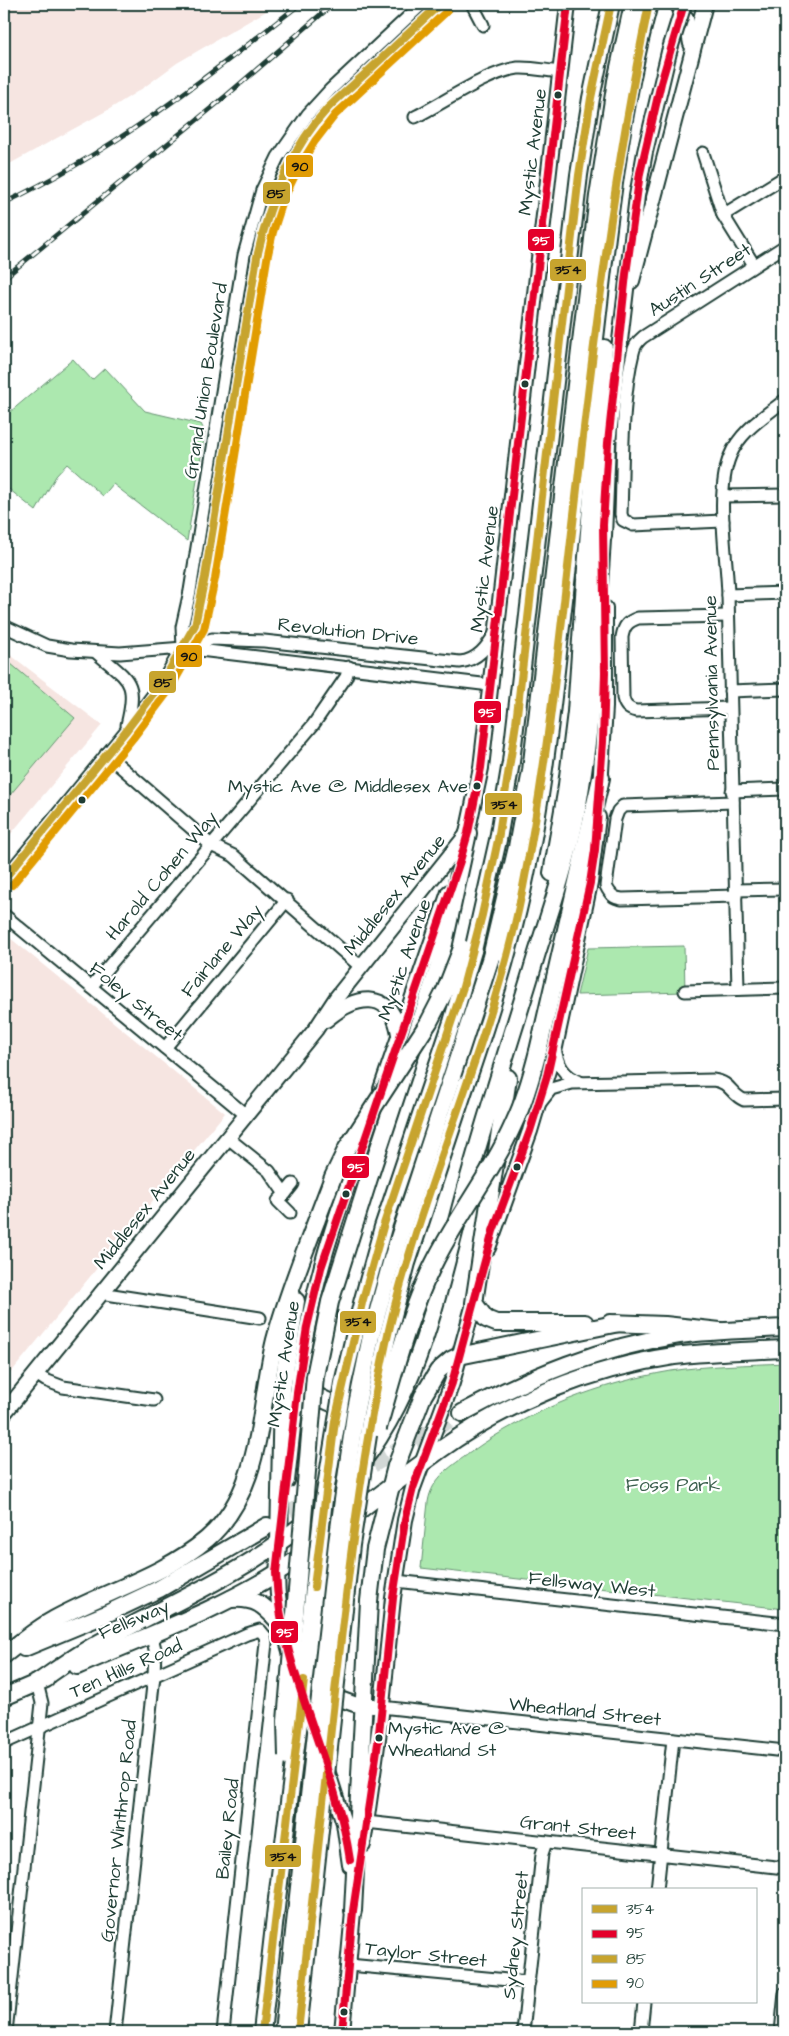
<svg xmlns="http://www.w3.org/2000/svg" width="789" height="2036" viewBox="0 0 789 2036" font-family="'Architects Daughter',sans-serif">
  <rect width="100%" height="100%" fill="#fff"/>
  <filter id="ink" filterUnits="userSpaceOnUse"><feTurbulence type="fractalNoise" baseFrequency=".02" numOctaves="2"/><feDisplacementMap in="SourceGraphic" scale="10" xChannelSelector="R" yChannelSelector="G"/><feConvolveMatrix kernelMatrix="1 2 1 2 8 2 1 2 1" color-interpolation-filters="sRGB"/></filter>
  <g filter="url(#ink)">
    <g fill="#f6e5e1">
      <path d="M4,4h270l1,2 -98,57 -34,25 -35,22 -104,57z"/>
      <path d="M4,650l98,75 -98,117z"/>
      <path d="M4,933l221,180 -221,268z"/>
    </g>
    <g fill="#ace8af" stroke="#669272">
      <path d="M73,359l19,21 13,-12 40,43 56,13 4,8 -18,109 -74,-57 -10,12 -36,-32 -11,12 -20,35 -32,-26v-68z"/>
      <path d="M4,658l71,60 -71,84z"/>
      <path d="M684,946l1,46 -108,3 11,-47z"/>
      <path d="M785,1363v246l-364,-41 7,-66c4,-25 24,-36 43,-50 58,-42 130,-69 200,-81 38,-6 76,-6 114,-8z"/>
    </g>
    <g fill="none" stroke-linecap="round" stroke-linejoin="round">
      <path stroke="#d2d8d6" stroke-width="16" stroke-dasharray="16 8" stroke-linecap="butt" d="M269,1525l193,-112"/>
      <g stroke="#1f3d34" stroke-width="15">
        <g id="minor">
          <path d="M472,4l11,21"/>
          <path d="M415,117c29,-14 72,-45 103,-49 14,-1 29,3 43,4"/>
          <path d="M703,153l20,62 31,50"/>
          <path d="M723,215l62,-38"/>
          <path d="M723,496l62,-1"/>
          <path d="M723,521l-90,4 -10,-5 -2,-6c2,-50 0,-113 12,-161 1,-7 5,-12 10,-16l142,-91"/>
          <path d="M728,595l57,-2"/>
          <path d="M728,616l-90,2c-11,4 -14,8 -16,19l1,61c2,8 5,11 13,13l94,-3"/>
          <path d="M4,626l43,20 24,4 49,3 63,-5 307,37"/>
          <path d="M183,647l-1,-20 8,-36 54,-336 18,-65 16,-33 30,-43 22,-24 92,-86"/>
          <path d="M188,647l24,-8 52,2 196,21c18,-2 27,-15 36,-30"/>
          <path d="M97,653c32,28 41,27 30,72"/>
          <path d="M730,691l55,-2"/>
          <path d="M106,754l105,91 23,11 127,111"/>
          <path d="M732,791l53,-2"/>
          <path d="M733,802l-110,4 -5,5 -3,8 -9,67c4,8 7,12 16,13l114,-3"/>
          <path d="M4,879l121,-147 37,-49 33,-58 10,-48 52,-320 6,-28 12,-35 16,-34 16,-25 21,-27 112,-104"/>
          <path d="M736,890l49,-1"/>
          <path d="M4,915l242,200"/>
          <path d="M91,987l222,-262 33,-48 3,-10"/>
          <path d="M738,989c-3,-132 -7,-263 -10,-394 -1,-39 -13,-103 2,-139 10,-25 35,-40 55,-56"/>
          <path d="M685,991l100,-3"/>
          <path d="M555,1047c2,17 8,29 25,35"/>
          <path d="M165,1048l122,-148"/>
          <path d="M540,1103l11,-14 21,-6 141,-3c18,2 17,14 31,20l41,-1"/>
          <path d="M228,1138l41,33 16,23 -7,7 12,12"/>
          <path d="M285,1194l8,-10"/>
          <path d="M100,1293l160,25"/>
          <path d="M36,1374l9,6 18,7 91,13"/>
          <path d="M396,1581l389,43"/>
          <path d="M381,1707l404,44"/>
          <path d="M4,1743l243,-109 13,-4 5,6 1,7 -43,389"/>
          <path d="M366,1822l419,46"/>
          <path d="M657,1890l16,-151"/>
          <path d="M349,1965l180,17"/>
          <path d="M6,2032l36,-329 -5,-20"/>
          <path d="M115,2032l39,-356 1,-27 -4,-15"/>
          <path d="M523,2032l19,-178 4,-12"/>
          <path d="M641,2032l3,-30"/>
          <path d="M781,2032l4,-39"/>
        </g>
      </g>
      <g stroke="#1f3d34" stroke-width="18">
        <g id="major">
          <path d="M677,4l9,14 5,26"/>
          <path d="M785,4v1"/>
          <path d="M632,281l73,-277"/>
          <path d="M604,536l4,-93 29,-247 8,-44 24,-100"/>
          <path d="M600,788l5,-81v-99"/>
          <path d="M465,843l16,-75 87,-764"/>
          <path d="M326,1020c28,-24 65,-33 73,14"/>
          <path d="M381,1089l68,-197"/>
          <path d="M488,1248l42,-117 25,-84 35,-164 8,-66"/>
          <path d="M4,1413l312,-384 21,-32 131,-164"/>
          <path d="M287,1481c7,-61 12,-124 27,-184 14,-61 36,-120 56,-178"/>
          <path d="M280,1535c-5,47 -4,71 10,116"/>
          <path d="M326,1694l28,10 19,2"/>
          <path d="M327,1770l17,53 6,42"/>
          <path d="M363,1845l17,-121 13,-126 12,-78 8,-32 39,-105 24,-87"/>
          <path d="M342,2032l12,-131"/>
        </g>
      </g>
      <g stroke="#1f3d34" stroke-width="20">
        <g id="highway">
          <path d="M552,873l14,-80 10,-81 9,-131 19,-233"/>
          <path d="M473,951l25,-111 13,-78 68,-587 12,-77 20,-94"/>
          <path d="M491,957l26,-110 14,-76 67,-575 18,-115 17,-77"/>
          <path d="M538,1051l63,-273"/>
          <path d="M508,1078l-34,225 12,16 10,4h89"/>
          <path d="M466,1084c18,-52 35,-105 48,-158 25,-98 36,-199 47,-300 11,-99 23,-197 35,-296 12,-107 25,-222 53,-326"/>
          <path d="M370,1175l69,-209 29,-133"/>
          <path d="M610,1323l55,2 55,6"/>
          <path d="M299,1376c16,27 41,31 71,34"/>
          <path d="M462,1413c69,-37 139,-66 217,-78 35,-5 71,-5 106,-7"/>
          <path d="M279,1543l3,-153 14,-89"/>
          <path d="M231,1599c27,-2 34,8 51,26"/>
          <path d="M24,1648l80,-33 55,-26 108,-63"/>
          <path d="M4,1655c16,-12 32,-26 49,-35 50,-28 109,-43 154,-81 57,-50 51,-131 68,-199 11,-42 27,-81 42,-121"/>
          <path d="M77,1666c69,-30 142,-56 205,-96 21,-14 40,-31 60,-46 32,-25 65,-50 98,-74 68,-49 152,-82 234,-94 37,-5 74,-5 111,-7"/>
          <path d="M37,1683c19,-13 38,-27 58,-38 84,-47 176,-81 243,-154 85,-91 98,-200 131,-314 21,-75 46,-150 68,-224 14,-44 29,-88 38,-133 19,-96 21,-197 28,-295"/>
          <path d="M4,1697l42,-18"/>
          <path d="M353,1911l16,-310 6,-52 21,-83 27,-70 15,-25 13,-11 8,-4 160,-33"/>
          <path d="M262,2032l15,-133"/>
        </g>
      </g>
      <use href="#minor" stroke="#fff" stroke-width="11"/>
      <use href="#major" stroke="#fff" stroke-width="14"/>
      <use href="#highway" stroke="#fff" stroke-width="16"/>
      <g stroke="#1f3d34" stroke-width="5">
        <g id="rail">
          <path d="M4,203c112,-53 199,-123 296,-199"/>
          <path d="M4,278l222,-182 107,-92"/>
        </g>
      </g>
      <use href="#rail" stroke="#fff" stroke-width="3" stroke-dasharray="9" stroke-linecap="butt"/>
      <g stroke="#1f3d34" stroke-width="18" stroke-linecap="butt">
        <path id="major-bridge" d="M669,52l15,-48"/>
      </g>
      <g stroke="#1f3d34" stroke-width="20" stroke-linecap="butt">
        <g id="highway-bridge">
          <path d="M317,1219l16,-42 14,-29 82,-126 17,-33 16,-41"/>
          <path d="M378,1428c16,-55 30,-112 55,-163 24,-49 59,-92 81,-142 11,-23 18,-48 24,-72"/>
          <path d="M287,1756l-1,-35 29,-345 15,-74 40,-127"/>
          <path d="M277,1899l22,-177 25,-223 19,-116 19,-80 21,-76 69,-205 21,-71"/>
          <path d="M283,2032l54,-489 18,-129 16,-78 21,-77 99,-302"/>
          <path d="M298,2032l53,-487 20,-129 16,-78 20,-75 59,-179"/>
        </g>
      </g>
      <use href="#major-bridge" stroke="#fff" stroke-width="14"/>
      <use href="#highway-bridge" stroke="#fff" stroke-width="16"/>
      <g stroke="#fff" stroke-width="11">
        <g id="bus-1">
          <path d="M314,1587l21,-166 27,-118 21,-76 80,-240 19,-72 16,-75 18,-117 63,-548 12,-77 20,-94"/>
          <path d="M262,2032l42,-352"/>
          <path d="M298,2032c12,-113 25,-227 37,-340 13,-117 26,-234 51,-349 34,-155 107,-300 137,-456 25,-126 37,-253 52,-381 19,-168 39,-336 74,-502"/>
        </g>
      </g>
      <g stroke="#fff" stroke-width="11">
        <g id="bus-2">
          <path d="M350,1860c-14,-97 -70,-190 -74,-287l21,-180 10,-66 14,-59 139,-407 8,-28 13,-65 87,-764"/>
          <path d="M342,2032l11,-121 25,-168 15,-145 12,-78 8,-32 39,-105 41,-152 37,-100 17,-55 43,-193 5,-33 8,-108 2,-69 -2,-148 5,-82 18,-169 14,-101 21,-90 23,-79"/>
        </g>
      </g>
      <g stroke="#fff" stroke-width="11">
        <path id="bus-3" d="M4,879l121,-147 37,-49 33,-58 10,-48 52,-320c12,-54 33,-108 71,-149 12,-12 25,-23 37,-34 25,-23 50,-47 75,-70"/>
      </g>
      <g stroke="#fff" stroke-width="11">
        <path id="bus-4" d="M12,885l121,-147 37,-49 34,-60 11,-50 52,-320 6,-27 11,-34 16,-33 15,-24 20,-26 112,-104"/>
      </g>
      <use href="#bus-1" stroke="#c7a42e" stroke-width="8"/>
      <use href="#bus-2" stroke="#e4002b" stroke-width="8"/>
      <use href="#bus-3" stroke="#c7a42e" stroke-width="8"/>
      <use href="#bus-4" stroke="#e19c05" stroke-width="8"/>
    </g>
  </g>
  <g fill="#1f3d34" stroke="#fff" stroke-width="2">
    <circle cx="558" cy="95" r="4.5"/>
    <circle cx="525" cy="384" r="4.5"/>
    <circle cx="477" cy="786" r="4.5"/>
    <circle cx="82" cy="800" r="4.5"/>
    <circle cx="517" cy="1167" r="4.5"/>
    <circle cx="346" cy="1194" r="4.5"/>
    <circle cx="379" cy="1738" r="4.5"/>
    <circle cx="344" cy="2012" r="4.5"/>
  </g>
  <g text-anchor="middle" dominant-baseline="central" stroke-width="4.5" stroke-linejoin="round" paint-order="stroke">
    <g font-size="18" fill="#1f3d34" stroke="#fff" text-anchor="end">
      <text x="468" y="786">Mystic Ave @ Middlesex Ave</text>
      <text x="388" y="1728" text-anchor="start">Mystic Ave @<tspan x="388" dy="22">Wheatland St</tspan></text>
    </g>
    <g font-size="19" fill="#1f3d34" stroke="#fff">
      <text transform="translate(533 152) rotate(-83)">Mystic Avenue</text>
      <text transform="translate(700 280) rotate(-33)">Austin Street</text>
      <text transform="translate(206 381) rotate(-81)">Grand Union Boulevard</text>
      <text transform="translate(485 569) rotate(-83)">Mystic Avenue</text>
      <text transform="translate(348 632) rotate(6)">Revolution Drive</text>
      <text transform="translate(712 683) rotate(-91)">Pennsylvania Avenue</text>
      <text transform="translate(162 876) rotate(-50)">Harold Cohen Way</text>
      <text transform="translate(395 895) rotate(-51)">Middlesex Avenue</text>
      <text transform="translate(222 951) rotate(-50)">Fairlane Way</text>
      <text transform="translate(405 960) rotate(-71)">Mystic Avenue</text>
      <text transform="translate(136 1002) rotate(39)">Foley Street</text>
      <text transform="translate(145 1209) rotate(-51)">Middlesex Avenue</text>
      <text transform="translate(284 1364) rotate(-81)">Mystic Avenue</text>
      <text transform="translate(592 1585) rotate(6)">Fellsway West</text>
      <text transform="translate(134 1620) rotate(-23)">Fellsway</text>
      <text transform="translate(126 1669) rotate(-24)">Ten Hills Road</text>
      <text transform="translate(585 1712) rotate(6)">Wheatland Street</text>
      <text transform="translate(578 1828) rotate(6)">Grant Street</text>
      <text transform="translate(228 1829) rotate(-84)">Bailey Road</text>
      <text transform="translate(119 1831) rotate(-84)">Governor Winthrop Road</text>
      <text transform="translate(516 1935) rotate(-84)">Sydney Street</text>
      <text transform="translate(426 1955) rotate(6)">Taylor Street</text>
    </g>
    <g font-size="19" fill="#3b5f4d" stroke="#fff">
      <text x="673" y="1485">Foss Park</text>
    </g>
  </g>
  <g stroke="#fff" stroke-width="2">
    <rect x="285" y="154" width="29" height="24" rx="5" fill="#e19c05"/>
    <rect x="262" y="181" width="29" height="24" rx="5" fill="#c7a42e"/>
    <rect x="527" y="228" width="28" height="24" rx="5" fill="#e4002b"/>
    <rect x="549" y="258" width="38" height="24" rx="5" fill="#c7a42e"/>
    <rect x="175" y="644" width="28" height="24" rx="5" fill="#e19c05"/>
    <rect x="148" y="670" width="29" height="24" rx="5" fill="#c7a42e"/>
    <rect x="473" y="700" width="29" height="24" rx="5" fill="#e4002b"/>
    <rect x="484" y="792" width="39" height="24" rx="5" fill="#c7a42e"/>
    <rect x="341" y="1155" width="29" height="24" rx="5" fill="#e4002b"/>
    <rect x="339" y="1310" width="38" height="24" rx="5" fill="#c7a42e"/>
    <rect x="270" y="1620" width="29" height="24" rx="5" fill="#e4002b"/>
    <rect x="264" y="1844" width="38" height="24" rx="5" fill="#c7a42e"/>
  </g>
  <g font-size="14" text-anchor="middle" font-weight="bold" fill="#fff">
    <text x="541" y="245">95</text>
    <text x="487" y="717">95</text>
    <text x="356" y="1172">95</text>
    <text x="285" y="1637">95</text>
  </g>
  <g font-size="14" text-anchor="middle" font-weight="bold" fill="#111">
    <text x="300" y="171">90</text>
    <text x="276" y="198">85</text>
    <text x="568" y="274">354</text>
    <text x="189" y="661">90</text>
    <text x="163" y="687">85</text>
    <text x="504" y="809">354</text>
    <text x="358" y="1326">354</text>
    <text x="283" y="1861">354</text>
  </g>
  <rect width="789" height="2036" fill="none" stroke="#fff" stroke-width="20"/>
  <rect x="10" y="10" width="769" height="2016" fill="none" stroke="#1f3d34" stroke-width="2" filter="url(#ink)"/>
  <rect x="582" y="1888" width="175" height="115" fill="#ffffff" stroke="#a5b1ae"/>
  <rect x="592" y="1905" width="25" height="8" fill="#c7a42e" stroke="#a5b1ae"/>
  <text x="626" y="1914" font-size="15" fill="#1f3d34">354</text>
  <rect x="592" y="1930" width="25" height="8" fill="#e4002b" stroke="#a5b1ae"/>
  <text x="626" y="1938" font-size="15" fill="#1f3d34">95</text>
  <rect x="592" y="1955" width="25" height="8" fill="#c7a42e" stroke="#a5b1ae"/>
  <text x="626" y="1964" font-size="15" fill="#1f3d34">85</text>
  <rect x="592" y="1980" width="25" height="8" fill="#e19c05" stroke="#a5b1ae"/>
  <text x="626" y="1988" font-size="15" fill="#1f3d34">90</text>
</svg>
